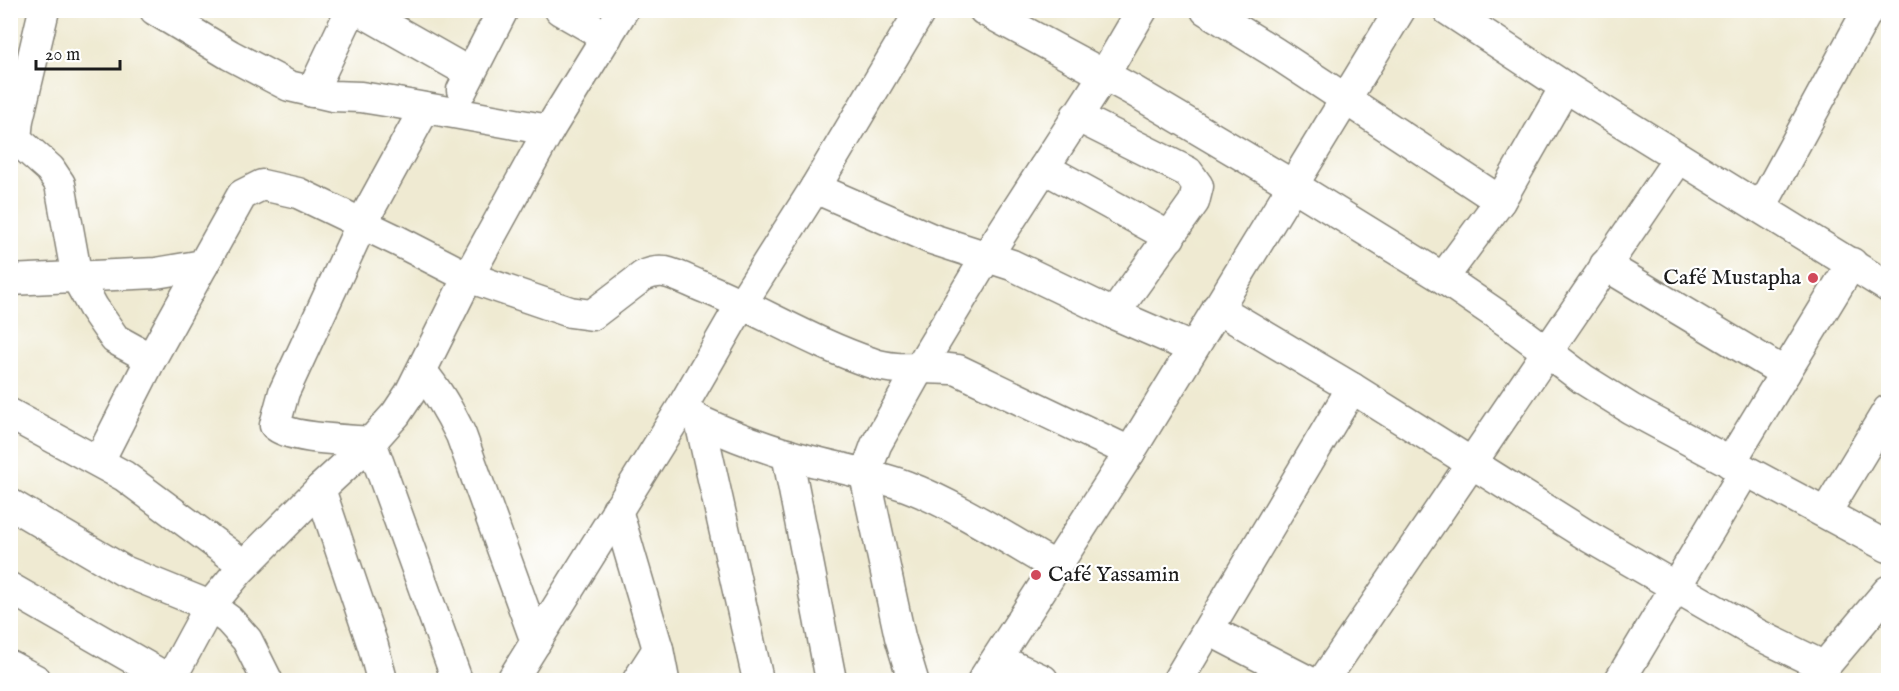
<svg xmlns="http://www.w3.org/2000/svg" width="1899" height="691" viewBox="0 0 1899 691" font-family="'IM FELL English',serif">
  <rect width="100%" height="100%" fill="#fff"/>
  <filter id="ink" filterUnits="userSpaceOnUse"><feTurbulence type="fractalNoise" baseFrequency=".0167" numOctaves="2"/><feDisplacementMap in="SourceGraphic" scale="12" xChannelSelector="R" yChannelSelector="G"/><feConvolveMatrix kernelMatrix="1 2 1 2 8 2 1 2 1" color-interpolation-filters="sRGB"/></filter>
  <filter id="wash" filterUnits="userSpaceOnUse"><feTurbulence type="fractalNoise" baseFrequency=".008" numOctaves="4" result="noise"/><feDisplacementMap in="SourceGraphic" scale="24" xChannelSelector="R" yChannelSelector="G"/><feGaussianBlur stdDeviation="1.35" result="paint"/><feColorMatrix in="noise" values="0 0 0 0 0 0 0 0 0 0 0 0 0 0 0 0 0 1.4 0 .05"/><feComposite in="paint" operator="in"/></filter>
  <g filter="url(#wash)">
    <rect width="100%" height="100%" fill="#efead2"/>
  </g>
  <g filter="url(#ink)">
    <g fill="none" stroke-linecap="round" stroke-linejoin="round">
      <g stroke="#868377" stroke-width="33">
        <g id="minor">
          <path d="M44,10l-26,110 -2,19 34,30 10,15 17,94 16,29 22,32 36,20"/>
          <path d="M155,10l75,45 59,31 43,10 29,1 31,5 157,28"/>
          <path d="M359,10l111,63"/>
          <path d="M560,10l47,27"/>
          <path d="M984,10l148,80 162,96 149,92 66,45 74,56 48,30 257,138"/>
          <path d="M1206,10l68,42 226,149"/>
          <path d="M1448,10l117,77 323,200"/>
          <path d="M462,90l41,-80"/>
          <path d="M312,92l39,-82"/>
          <path d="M425,108l-63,115 -78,169 -9,33c14,14 74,15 96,17l86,238"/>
          <path d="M1076,116l112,56 10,14 -4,16 -80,112"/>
          <path d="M1044,168l126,69"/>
          <path d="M815,188l117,51 80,26 102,49 78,34"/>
          <path d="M1761,207l107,-197"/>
          <path d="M1605,265l180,108"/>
          <path d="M1443,278l57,-77 65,-114"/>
          <path d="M10,280l146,-7 47,-8 39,-70 20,-10 36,8 100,48 70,36 102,35 22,3 51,-39c6,-3 14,-5 22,-4 14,3 29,12 43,17 55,23 107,55 164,74 27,10 58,2 86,7l172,82"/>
          <path d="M1217,308l135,80 239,150 166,96 68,33"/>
          <path d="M422,372c17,20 28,40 39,63l75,207"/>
          <path d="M688,413l12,8 58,259"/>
          <path d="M10,414l114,62 120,89"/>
          <path d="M700,421c28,13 57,24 86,33 40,12 81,18 120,32 50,19 103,54 150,81"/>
          <path d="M787,454l44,226"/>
          <path d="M99,461l52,-102 52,-94"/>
          <path d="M1730,463l122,-200"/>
          <path d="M320,489l53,157 9,34"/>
          <path d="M10,504l114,67 86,35 19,14 18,20 20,40"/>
          <path d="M617,510l41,139 6,31"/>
          <path d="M1826,512l62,-102"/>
          <path d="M10,588l160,92"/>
          <path d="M1209,630l97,50"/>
          <path d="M997,659l46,21"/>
          <path d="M10,666l26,14"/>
          <path d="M170,680l40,-74 30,-36 80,-81 51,-47 25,-28 14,-21 58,-116 81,-147 74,-120"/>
          <path d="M512,680l169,-271 61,-106 73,-115 106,-178"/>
          <path d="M638,680l20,-31"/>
          <path d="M913,680l-13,-43 -35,-162 11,-30 44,-78 67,-111 117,-181 38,-65"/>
          <path d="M983,680l147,-228 270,-442"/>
          <path d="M1178,680l174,-292"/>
          <path d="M1324,680l355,-522"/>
          <path d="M1620,680l125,-209"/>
          <path d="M1813,680l75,-89"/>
        </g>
      </g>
      <use href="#minor" stroke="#fff" stroke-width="30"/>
    </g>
  </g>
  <g fill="#d1495b" stroke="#fff" stroke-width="2">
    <circle cx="1813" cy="278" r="6"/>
    <circle cx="1036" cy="575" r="6"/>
  </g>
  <g text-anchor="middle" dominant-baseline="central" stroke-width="4.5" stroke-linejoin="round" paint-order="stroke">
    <g font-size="22" fill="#1c1c1c" stroke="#fff" text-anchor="end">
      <text x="1801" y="278">Café Mustapha</text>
      <text x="1048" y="575" text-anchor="start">Café Yassamin</text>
    </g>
  </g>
  <rect width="1899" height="691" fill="none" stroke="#fff" stroke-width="36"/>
  <path d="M36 60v9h84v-9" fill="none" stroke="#1c1c1c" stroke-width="3"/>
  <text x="45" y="60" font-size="18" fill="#1c1c1c" stroke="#ffffff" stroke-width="4.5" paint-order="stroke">20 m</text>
</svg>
